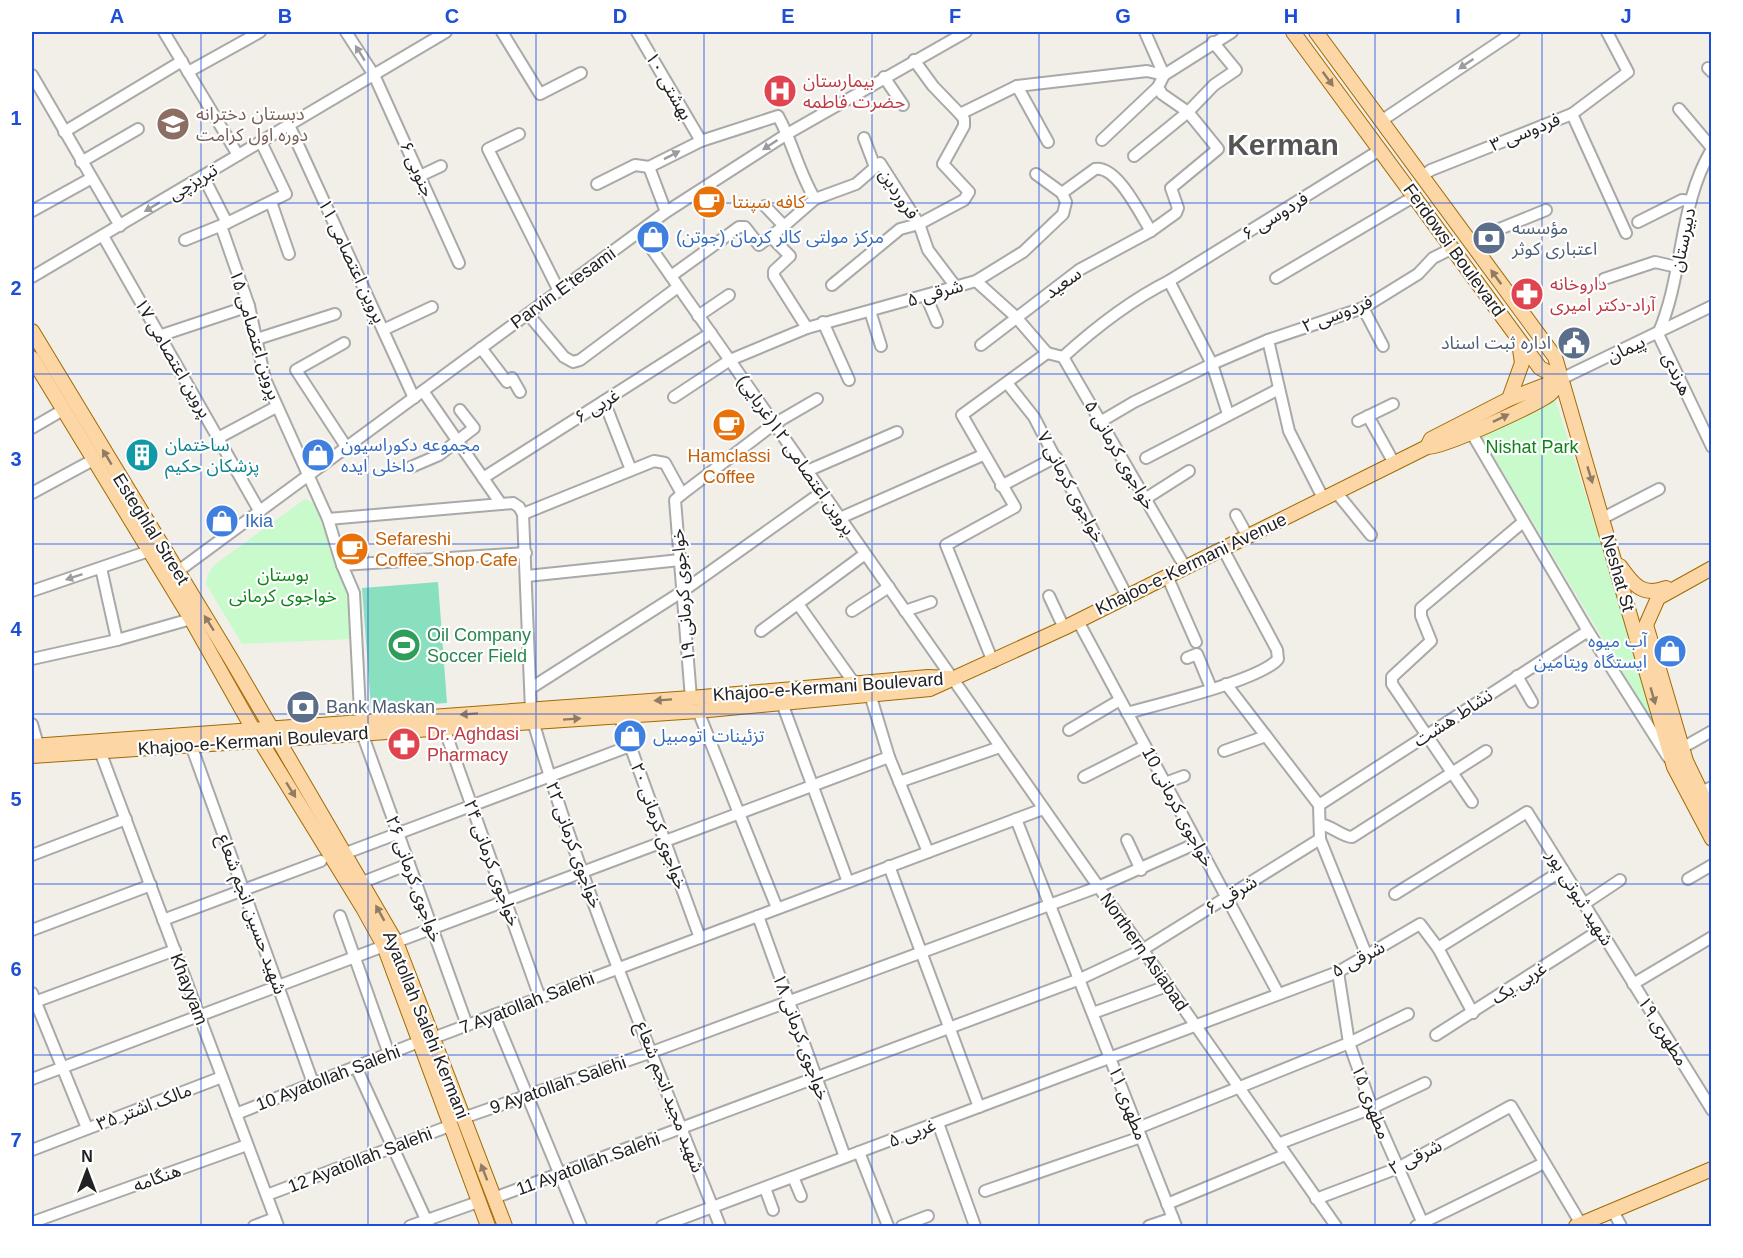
<svg xmlns="http://www.w3.org/2000/svg" width="1743" height="1258" viewBox="0 0 1743 1258" font-family="Arial,'Noto Sans Arabic',sans-serif">
  <rect width="100%" height="100%" fill="#f2efe9"/>
  <g fill="#c8facc">
    <path d="M1554,395l108,343 -183,-306z"/>
    <path d="M305,499l10,5 33,92 3,43 -109,5 -36,-60 2,-10 6,-9z"/>
  </g>
  <path fill="#88e0be" d="M438,582l9,121 -76,5 -9,-120z"/>
  <g fill="none" stroke-linecap="round" stroke-linejoin="round">
    <g stroke="#a9a9a9" stroke-width="14">
      <g id="minor">
        <path d="M164,32l74,123"/>
        <path d="M346,32l28,43 85,188"/>
        <path d="M502,32l38,62 41,-21"/>
        <path d="M637,32l64,109"/>
        <path d="M1145,32l19,43 68,-43"/>
        <path d="M914,60l19,26 27,28 57,-28 130,-15 17,4 -6,12 4,7 26,18 30,37 -47,39 7,20 -2,5 -25,18 -72,39 -98,75"/>
        <path d="M1708,68l4,4"/>
        <path d="M188,72l72,-40"/>
        <path d="M32,75l88,151"/>
        <path d="M884,77l19,28"/>
        <path d="M1017,86l31,56"/>
        <path d="M1679,109l33,39"/>
        <path d="M1572,114l56,-42 -21,-40"/>
        <path d="M1381,121l133,-89"/>
        <path d="M289,125l125,273"/>
        <path d="M64,132l118,-71"/>
        <path d="M519,134l-31,15 71,142"/>
        <path d="M864,138l11,29"/>
        <path d="M1102,140l56,-53"/>
        <path d="M1134,156l54,-44 26,-27 22,-15 -23,-28"/>
        <path d="M81,162l57,-33"/>
        <path d="M1036,174l26,19"/>
        <path d="M203,176l24,47"/>
        <path d="M420,176l21,-10"/>
        <path d="M1422,176l9,-6 141,-56 54,119"/>
        <path d="M597,184l38,-19 14,2"/>
        <path d="M815,199l41,-15 24,-21 39,61 9,26 28,37"/>
        <path d="M271,202l18,52"/>
        <path d="M32,211l58,-32"/>
        <path d="M666,212l-17,-45 52,-26 77,-25c15,27 21,57 37,83l-31,27 -19,-20"/>
        <path d="M1638,222l44,-22 9,1"/>
        <path d="M221,226l28,80 16,73 63,140 14,46 12,28 6,119"/>
        <path d="M640,232l696,994"/>
        <path d="M103,236l157,276"/>
        <path d="M772,238l18,18 -16,15v5l33,52"/>
        <path d="M185,240l42,-17 59,-29 -25,-52"/>
        <path d="M1472,243l8,-6 66,-27"/>
        <path d="M671,276l68,-49h6l14,18 25,-19"/>
        <path d="M32,277l414,-245"/>
        <path d="M1276,278l139,-82"/>
        <path d="M1604,279l51,-17 22,5"/>
        <path d="M976,281l40,36 31,36"/>
        <path d="M1169,281l43,83 56,-24 95,-32 55,-34 15,-16 20,-10"/>
        <path d="M832,285l68,-56 19,-5 45,-24 5,-8 -26,-28 21,-38v-7l-4,-5"/>
        <path d="M926,296l11,26"/>
        <path d="M1363,308l20,38"/>
        <path d="M870,311l11,35"/>
        <path d="M528,314l36,43 9,5 7,-2 98,-73"/>
        <path d="M698,316l31,-21"/>
        <path d="M823,322l26,58"/>
        <path d="M383,330l49,-23"/>
        <path d="M1658,334c26,-59 20,-129 54,-185"/>
        <path d="M1658,334l54,113"/>
        <path d="M159,336l90,-30"/>
        <path d="M257,339l78,-25"/>
        <path d="M1268,340l21,91 34,67"/>
        <path d="M344,343l-48,27 51,78"/>
        <path d="M481,348l26,34 5,-4 8,14"/>
        <path d="M1047,353l16,4 122,210"/>
        <path d="M1063,357c33,-30 66,-56 106,-76l211,-131"/>
        <path d="M1561,379l151,-73"/>
        <path d="M1007,383l27,34 93,179"/>
        <path d="M423,391l78,113"/>
        <path d="M674,397l56,-37 77,-32 169,-47 47,-29 40,-38 3,-12 -4,-9 33,-24c22,-4 45,45 56,62"/>
        <path d="M604,401l27,69"/>
        <path d="M1368,416l26,47"/>
        <path d="M1358,421l35,-17"/>
        <path d="M1100,422l34,-20 78,-38 16,50"/>
        <path d="M32,428l31,-18"/>
        <path d="M1471,432l117,199 80,126"/>
        <path d="M218,438l58,-31"/>
        <path d="M1146,458l133,-69"/>
        <path d="M411,467l28,-12 35,-27 -14,-18"/>
        <path d="M807,471l90,-39"/>
        <path d="M483,478l228,-145"/>
        <path d="M1001,486l55,-29"/>
        <path d="M1336,492l35,43"/>
        <path d="M32,493l61,-33"/>
        <path d="M682,494l-7,6 16,198"/>
        <path d="M1145,499l44,-28"/>
        <path d="M523,514l131,-53 11,2 17,31 92,-70 43,-25"/>
        <path d="M1236,515l12,22"/>
        <path d="M840,518l143,-63"/>
        <path d="M1603,518l56,-29"/>
        <path d="M328,519l185,-16 6,4 4,7 8,196"/>
        <path d="M342,565l184,-12"/>
        <path d="M101,568l16,72"/>
        <path d="M177,572l489,-360 121,-78 179,-102"/>
        <path d="M527,576l153,-16"/>
        <path d="M1167,576l29,66"/>
        <path d="M32,591l117,-40"/>
        <path d="M1049,596l15,32"/>
        <path d="M798,604l56,79"/>
        <path d="M852,611l37,-24"/>
        <path d="M905,611l26,-9"/>
        <path d="M1078,621l200,372"/>
        <path d="M761,631l104,-77"/>
        <path d="M1187,658l10,-4 14,34"/>
        <path d="M32,659l85,-19 74,-21"/>
        <path d="M993,662l-47,-117 69,-38 -53,-92 85,-62"/>
        <path d="M1517,676l15,26"/>
        <path d="M1226,684l93,121 1,34 47,117"/>
        <path d="M531,688l152,-97 139,-99"/>
        <path d="M870,694l19,63 39,95"/>
        <path d="M782,703l66,179"/>
        <path d="M698,711l79,197"/>
        <path d="M1127,713c32,-9 134,-33 151,-54l-1,-9 -54,-101"/>
        <path d="M619,715l81,223"/>
        <path d="M533,721c50,172 122,339 187,505"/>
        <path d="M32,724l6,21"/>
        <path d="M444,728l96,270"/>
        <path d="M1069,730l51,-30"/>
        <path d="M362,733l105,292"/>
        <path d="M191,745l122,338"/>
        <path d="M1682,748l30,-17"/>
        <path d="M100,751l178,475"/>
        <path d="M1224,751l42,-15"/>
        <path d="M1084,777l61,-31"/>
        <path d="M899,782l101,-35"/>
        <path d="M1165,783l19,-7"/>
        <path d="M1700,792l12,-5"/>
        <path d="M1472,802l-80,-118v-7l39,-36 -10,-25v-8l102,-86"/>
        <path d="M1319,805l269,-174"/>
        <path d="M1016,819l160,407"/>
        <path d="M1320,824c12,2 23,13 32,13l134,-86"/>
        <path d="M1127,840l14,30"/>
        <path d="M346,853l284,-107"/>
        <path d="M32,855l94,-36"/>
        <path d="M889,866l90,241"/>
        <path d="M1688,879l24,-14"/>
        <path d="M363,882l46,-18"/>
        <path d="M1395,894l132,-82 185,298"/>
        <path d="M1584,904l36,-24"/>
        <path d="M340,916l49,138"/>
        <path d="M758,916l87,241"/>
        <path d="M163,920l158,-59"/>
        <path d="M32,930l119,-45"/>
        <path d="M396,942l493,-185"/>
        <path d="M1438,948l125,-78"/>
        <path d="M1338,972l11,71 23,65 52,118"/>
        <path d="M1633,984l79,-47"/>
        <path d="M32,993l55,135"/>
        <path d="M32,1003l143,-53"/>
        <path d="M1093,1013l74,-27"/>
        <path d="M494,1015l87,211"/>
        <path d="M1436,1035l164,-105"/>
        <path d="M433,1038l610,-229"/>
        <path d="M356,1067l73,159"/>
        <path d="M32,1079l352,-133"/>
        <path d="M236,1114l185,-73"/>
        <path d="M463,1118l189,-66 446,-165 99,-44"/>
        <path d="M938,1123l37,103"/>
        <path d="M1138,1128l211,-85 59,-29"/>
        <path d="M1278,1144l94,-36 53,-25"/>
        <path d="M32,1150l190,-73"/>
        <path d="M859,1152l29,74"/>
        <path d="M793,1177l8,19"/>
        <path d="M765,1188l8,22"/>
        <path d="M985,1191l156,-54"/>
        <path d="M267,1195l185,-70"/>
        <path d="M494,1198l586,-219 62,-29 178,-111"/>
        <path d="M1316,1199l82,-31 113,-62 70,118"/>
        <path d="M1167,1204l118,-49"/>
        <path d="M1613,1211l8,15"/>
        <path d="M33,1222l214,-77"/>
        <path d="M254,1226l21,-8"/>
        <path d="M410,1226l68,-24"/>
        <path d="M662,1226l676,-254 82,-48 18,24 35,65"/>
        <path d="M902,1226l26,-10"/>
        <path d="M1149,1226l24,-8"/>
        <path d="M1416,1226l128,-63"/>
      </g>
    </g>
    <g stroke="#a06b00" stroke-width="16">
      <g id="major">
        <path d="M1293,32l247,336 21,11"/>
        <path d="M1316,32l239,325 119,410 38,72"/>
        <path d="M32,331l199,328 165,283 109,284"/>
        <path d="M32,358l159,261 62,110 110,179 21,38 104,280"/>
        <path d="M1509,399l13,-36 -3,-21"/>
        <path d="M1427,447l4,-8 78,-40 52,-20"/>
        <path d="M1620,566c13,19 23,31 46,22"/>
        <path d="M1712,568l-54,30 -12,27 40,136 26,54"/>
        <path d="M32,746l659,-48 237,-21 22,1"/>
        <path d="M32,756l666,-45 232,-22 134,-61 363,-181c16,1 108,-42 123,-53 5,-4 8,-11 11,-15"/>
        <path d="M1576,1226l136,-57"/>
      </g>
    </g>
    <use href="#minor" stroke="#fff" stroke-width="10"/>
    <use href="#major" stroke="#fcd6a4" stroke-width="14"/>
  </g>
  <defs><path id="oneway-solid" d="M-6-.8H1V-3.2L6.5 0L1 3.2V.8H-6Z" transform="scale(1.5)"/></defs>
  <g fill="#9c9c9c">
    <use href="#oneway-solid" transform="translate(360 53) rotate(-122)"/>
    <use href="#oneway-solid" transform="translate(1466 64) rotate(146)"/>
    <use href="#oneway-solid" transform="translate(770 145) rotate(147)"/>
    <use href="#oneway-solid" transform="translate(672 155) rotate(-27)"/>
    <use href="#oneway-solid" transform="translate(152 207) rotate(149)"/>
    <use href="#oneway-solid" transform="translate(74 577) rotate(162)"/>
  </g>
  <g fill="#8f7c63">
    <use href="#oneway-solid" transform="translate(1328 79) rotate(54)"/>
    <use href="#oneway-solid" transform="translate(1496 277) rotate(-126)"/>
    <use href="#oneway-solid" transform="translate(1501 418) rotate(-26)"/>
    <use href="#oneway-solid" transform="translate(107 457) rotate(-121)"/>
    <use href="#oneway-solid" transform="translate(1590 475) rotate(73)"/>
    <use href="#oneway-solid" transform="translate(209 623) rotate(-122)"/>
    <use href="#oneway-solid" transform="translate(1653 696) rotate(74)"/>
    <use href="#oneway-solid" transform="translate(663 700) rotate(176)"/>
    <use href="#oneway-solid" transform="translate(469 714) rotate(176)"/>
    <use href="#oneway-solid" transform="translate(572 719) rotate(-4)"/>
    <use href="#oneway-solid" transform="translate(291 790) rotate(58)"/>
    <use href="#oneway-solid" transform="translate(380 913) rotate(-119)"/>
    <use href="#oneway-solid" transform="translate(484 1172) rotate(-111)"/>
  </g>
  <path fill="none" stroke="#1d4ed8" stroke-width="1.5" stroke-opacity="0.55" d="M201,32v1194M368,32v1194M536,32v1194M704,32v1194M872,32v1194M1039,32v1194M1207,32v1194M1375,32v1194M1542,32v1194M32,203h1680M32,374h1680M32,544h1680M32,714h1680M32,884h1680M32,1055h1680"/>
  <defs>
    <g id="hospital-disc" transform="scale(1.725)"><circle r="9.5" fill="#e0444e" stroke="#fff"/><path d="M-5-5h3v3.5h4V-5h3V5h-3V1.5h-4V5h-3Z" fill="#fff"/></g>
    <g id="school-disc" transform="scale(1.725)"><circle r="9.5" fill="#8d6e63" stroke="#fff"/><path d="M0-5L7-2L0 1L-7-2ZM-4 1L0 2.5L4 1V4Q0 6-4 4Z" fill="#fff"/></g>
    <g id="cafe-disc" transform="scale(1.725)"><circle r="9.5" fill="#e8710a" stroke="#fff"/><path d="M-5.5-4.5H6V0H3Q3 3.5 0 3.5H-2.5Q-5.5 3.5-5.5 0ZM3-3.2v2h1.7v-2ZM-6 4.5H4V6H-6Z" fill="#fff"/></g>
    <g id="shop-disc" transform="scale(1.725)"><circle r="9.5" fill="#3f7fe0" stroke="#fff"/><path d="M-5-2.5h2.3a2.7 3.5 0 0 1 5.4 0H5L5.5 6h-11ZM-1.5-2.5h3a1.5 2.3 0 0 0-3 0Z" fill="#fff"/></g>
    <g id="bank-disc" transform="scale(1.725)"><circle r="9.5" fill="#5c6f8a" stroke="#fff"/><path d="M-6-4H6V4H-6ZM0-2.3a2.3 2.3 0 1 0 0 4.6a2.3 2.3 0 1 0 0-4.6Z" fill="#fff"/></g>
    <g id="pharmacy-disc" transform="scale(1.725)"><circle r="9.5" fill="#e0444e" stroke="#fff"/><path d="M-2-6h4v4h4v4h-4v4h-4v-4h-4v-4h4Z" fill="#fff"/></g>
    <g id="civic-disc" transform="scale(1.725)"><circle r="9.5" fill="#5c6f8a" stroke="#fff"/><path d="M-.6-6.5H3V-4.5H.6V-3L4-1V1h2V6H-6V1h2V-1L-.6-3ZM-1.2 2.5V6h2.4V2.5Z" fill="#fff"/></g>
    <g id="building-disc" transform="scale(1.725)"><circle r="9.5" fill="#0f9aa8" stroke="#fff"/><path d="M-4-6H4V6H1V3H-1V6H-4ZM-2.5-4.3h1.7v1.8h-1.7ZM.8-4.3h1.7v1.8H.8ZM-2.5-1h1.7V.8h-1.7ZM.8-1h1.7V.8H.8Z" fill="#fff"/></g>
    <g id="stadium-disc" transform="scale(1.725)"><circle r="9.5" fill="#2e9e5b" stroke="#fff"/><path d="M0-5a6.5 5 0 1 0 0 10a6.5 5 0 1 0 0-10ZM-3.5-1.8h7v3.6h-7Z" fill="#fff"/></g>
  </defs>
  <g fill-rule="evenodd">
    <use href="#hospital-disc" x="780" y="91"/>
    <use href="#school-disc" x="173" y="124"/>
    <use href="#cafe-disc" x="709" y="202"/>
    <use href="#shop-disc" x="653" y="237"/>
    <use href="#bank-disc" x="1489" y="238"/>
    <use href="#pharmacy-disc" x="1527" y="294"/>
    <use href="#civic-disc" x="1574" y="343"/>
    <use href="#cafe-disc" x="729" y="425"/>
    <use href="#building-disc" x="142" y="455"/>
    <use href="#shop-disc" x="318" y="455"/>
    <use href="#shop-disc" x="222" y="521"/>
    <use href="#cafe-disc" x="352" y="549"/>
    <use href="#stadium-disc" x="404" y="645"/>
    <use href="#shop-disc" x="1670" y="651"/>
    <use href="#bank-disc" x="303" y="707"/>
    <use href="#shop-disc" x="630" y="736"/>
    <use href="#pharmacy-disc" x="404" y="744"/>
  </g>
  <g text-anchor="middle" dominant-baseline="central" stroke-width="4.5" stroke-linejoin="round" paint-order="stroke">
    <g font-size="18" fill="#be3a42" stroke="#fff" text-anchor="start">
      <text x="803" y="81">بیمارستان<tspan x="803" dy="21">حضرت فاطمه</tspan></text>
      <text x="1550" y="284">داروخانه<tspan x="1550" dy="21">آراد-دکتر امیری</tspan></text>
      <text x="427" y="734">Dr. Aghdasi<tspan x="427" dy="21">Pharmacy</tspan></text>
    </g>
    <g font-size="18" fill="#222" stroke="#fff">
      <text transform="translate(669 86) rotate(60)">بهشتی ۱۰</text>
      <text transform="translate(1525 132) rotate(-22)">فردوسی ۳</text>
      <text transform="translate(417 169) rotate(66)">جنوبی ۶</text>
      <text transform="translate(193 182) rotate(-31)">تبریزچی</text>
      <text transform="translate(899 194) rotate(56)">فروردین</text>
      <text transform="translate(1275 216) rotate(-32)">فردوسی ۶</text>
      <text transform="translate(1683 240) rotate(-78)">دبیرستان</text>
      <text transform="translate(1454 250) rotate(54)">Ferdowsi Boulevard</text>
      <text transform="translate(352 261) rotate(65)">پروین اعتصامی ۱۱</text>
      <text transform="translate(1063 283) rotate(-35)">سعید</text>
      <text transform="translate(563 288) rotate(-36)">Parvin E'tesami</text>
      <text transform="translate(935 293) rotate(-16)">شرقی ۵</text>
      <text transform="translate(1337 314) rotate(-21)">فردوسی ۲</text>
      <text transform="translate(255 335) rotate(73)">پروین اعتصامی ۱۵</text>
      <text transform="translate(1626 349) rotate(-25)">پیمان</text>
      <text transform="translate(173 358) rotate(60)">پروین اعتصامی ۱۷</text>
      <text transform="translate(1677 374) rotate(65)">هرندی</text>
      <text transform="translate(597 406) rotate(-32)">غربی ۶</text>
      <text transform="translate(796 455) rotate(55)">پروین اعتصامی ۱۲(غربایی)</text>
      <text transform="translate(1120 455) rotate(60)">خواجوی کرمانی ۵</text>
      <text transform="translate(1071 487) rotate(62)">خواجوی کرمانی ۷</text>
      <text transform="translate(151 529) rotate(58)">Esteghlal Street</text>
      <text transform="translate(1191 564) rotate(-26)">Khajoo-e-Kermani Avenue</text>
      <text transform="translate(1618 573) rotate(74)">Neshat St</text>
      <text transform="translate(683 595) rotate(-95)">خواجوی کرمانی ۱۹</text>
      <text transform="translate(828 687) rotate(-4)">Khajoo-e-Kermani Boulevard</text>
      <text transform="translate(1453 718) rotate(-33)">نشاط هشت</text>
      <text transform="translate(253 741) rotate(-4)">Khajoo-e-Kermani Boulevard</text>
      <text transform="translate(1178 807) rotate(62)">خواجوی کرمانی 10</text>
      <text transform="translate(659 826) rotate(70)">خواجوی کرمانی ۲۰</text>
      <text transform="translate(574 845) rotate(70)">خواجوی کرمانی ۲۲</text>
      <text transform="translate(492 863) rotate(70)">خواجوی کرمانی ۲۴</text>
      <text transform="translate(414 879) rotate(70)">خواجوی کرمانی ۲۶</text>
      <text transform="translate(1231 895) rotate(-32)">شرقی ۶</text>
      <text transform="translate(1580 898) rotate(58)">شهید ثبوتی پور</text>
      <text transform="translate(252 914) rotate(70)">شهید حسین انجم شعاع</text>
      <text transform="translate(1144 952) rotate(55)">Northern Asiabad</text>
      <text transform="translate(1358 959) rotate(-28)">شرقی ۵</text>
      <text transform="translate(1519 983) rotate(-33)">غربی یک</text>
      <text transform="translate(189 989) rotate(69)">Khayyam</text>
      <text transform="translate(527 1003) rotate(-21)">7 Ayatollah Salehi</text>
      <text transform="translate(426 1025) rotate(68)">Ayatollah Salehi Kermani</text>
      <text transform="translate(1663 1031) rotate(58)">مطهری ۱۹</text>
      <text transform="translate(801 1037) rotate(70)">خواجوی کرمانی ۱۸</text>
      <text transform="translate(328 1078) rotate(-21)">10 Ayatollah Salehi</text>
      <text transform="translate(558 1085) rotate(-19)">9 Ayatollah Salehi</text>
      <text transform="translate(670 1097) rotate(69)">شهید مجید انجم شعاع</text>
      <text transform="translate(1371 1102) rotate(69)">مطهری ۱۵</text>
      <text transform="translate(1128 1103) rotate(69)">مطهری ۱۱</text>
      <text transform="translate(144 1107) rotate(-21)">۳۵ مالک اشتر</text>
      <text transform="translate(912 1133) rotate(-21)">۵ غربی</text>
      <text transform="translate(1415 1157) rotate(-27)">شرقی ۲</text>
      <text transform="translate(360 1160) rotate(-21)">12 Ayatollah Salehi</text>
      <text transform="translate(588 1164) rotate(-20)">11 Ayatollah Salehi</text>
      <text transform="translate(157 1178) rotate(-20)">هنگامه</text>
    </g>
    <g font-size="18" fill="#785e54" stroke="#fff" text-anchor="start">
      <text x="196" y="114">دبستان دخترانه<tspan x="196" dy="21">دوره اول کرامت</tspan></text>
    </g>
    <g font-size="18" fill="#c56008" stroke="#fff" text-anchor="start">
      <text x="732" y="202">کافه سپنتا</text>
      <text x="729" y="456" text-anchor="middle">Hamclassi<tspan x="729" dy="21">Coffee</tspan></text>
      <text x="375" y="539">Sefareshi<tspan x="375" dy="21">Coffee Shop Cafe</tspan></text>
    </g>
    <g font-size="18" fill="#4e5e75" stroke="#fff" text-anchor="start">
      <text x="1512" y="228">مؤسسه<tspan x="1512" dy="21">اعتباری کوثر</tspan></text>
      <text x="1551" y="343" text-anchor="end">اداره ثبت اسناد</text>
      <text x="326" y="707">Bank Maskan</text>
    </g>
    <g font-size="18" fill="#366cbe" stroke="#fff" text-anchor="start">
      <text x="676" y="237">مرکز مولتی کالر کرمان (جوتن)</text>
      <text x="341" y="445">مجموعه دکوراسیون<tspan x="341" dy="21">داخلی ایده</tspan></text>
      <text x="245" y="521">Ikia</text>
      <text x="1647" y="641" text-anchor="end">آب میوه<tspan x="1647" dy="21">ایستگاه ویتامین</tspan></text>
      <text x="653" y="736">تزئینات اتومبیل</text>
    </g>
    <g font-size="18" fill="#0d838f" stroke="#fff" text-anchor="start">
      <text x="165" y="445">ساختمان<tspan x="165" dy="21">پزشکان حکیم</tspan></text>
    </g>
    <g font-size="18" fill="#0c8416" stroke="#fff">
      <text x="1532" y="447">Nishat Park</text>
      <text x="283" y="575">بوستان<tspan x="283" dy="21">خواجوی کرمانی</tspan></text>
    </g>
    <g font-size="18" fill="#27864d" stroke="#fff" text-anchor="start">
      <text x="427" y="635">Oil Company<tspan x="427" dy="21">Soccer Field</tspan></text>
    </g>
    <g font-size="30" font-weight="bold" fill="#555" stroke="#fff">
      <text x="1283" y="144">Kerman</text>
    </g>
  </g>
  <rect width="1743" height="1258" fill="none" stroke="#ffffff" stroke-width="66"/>
  <g transform="translate(87 1171)" stroke="#ffffff" stroke-width="4.5" paint-order="stroke">
  <path d="M0-4.5L10 22L0 15L-10 22Z" fill="#222222"/>
  <text y="-9" font-size="16" font-weight="bold" text-anchor="middle" fill="#222222">N</text>
  </g>
  <rect x="33" y="33" width="1677" height="1192" fill="none" stroke="#1d4ed8" stroke-width="2"/>
  <g font-size="20" text-anchor="middle" font-weight="bold" fill="#1d4ed8">
    <text x="117" y="23">A</text>
    <text x="285" y="23">B</text>
    <text x="452" y="23">C</text>
    <text x="620" y="23">D</text>
    <text x="788" y="23">E</text>
    <text x="955" y="23">F</text>
    <text x="1123" y="23">G</text>
    <text x="1291" y="23">H</text>
    <text x="1458" y="23">I</text>
    <text x="1626" y="23">J</text>
    <text x="16" y="125">1</text>
    <text x="16" y="295">2</text>
    <text x="16" y="466">3</text>
    <text x="16" y="636">4</text>
    <text x="16" y="806">5</text>
    <text x="16" y="976">6</text>
    <text x="16" y="1147">7</text>
  </g>
</svg>
